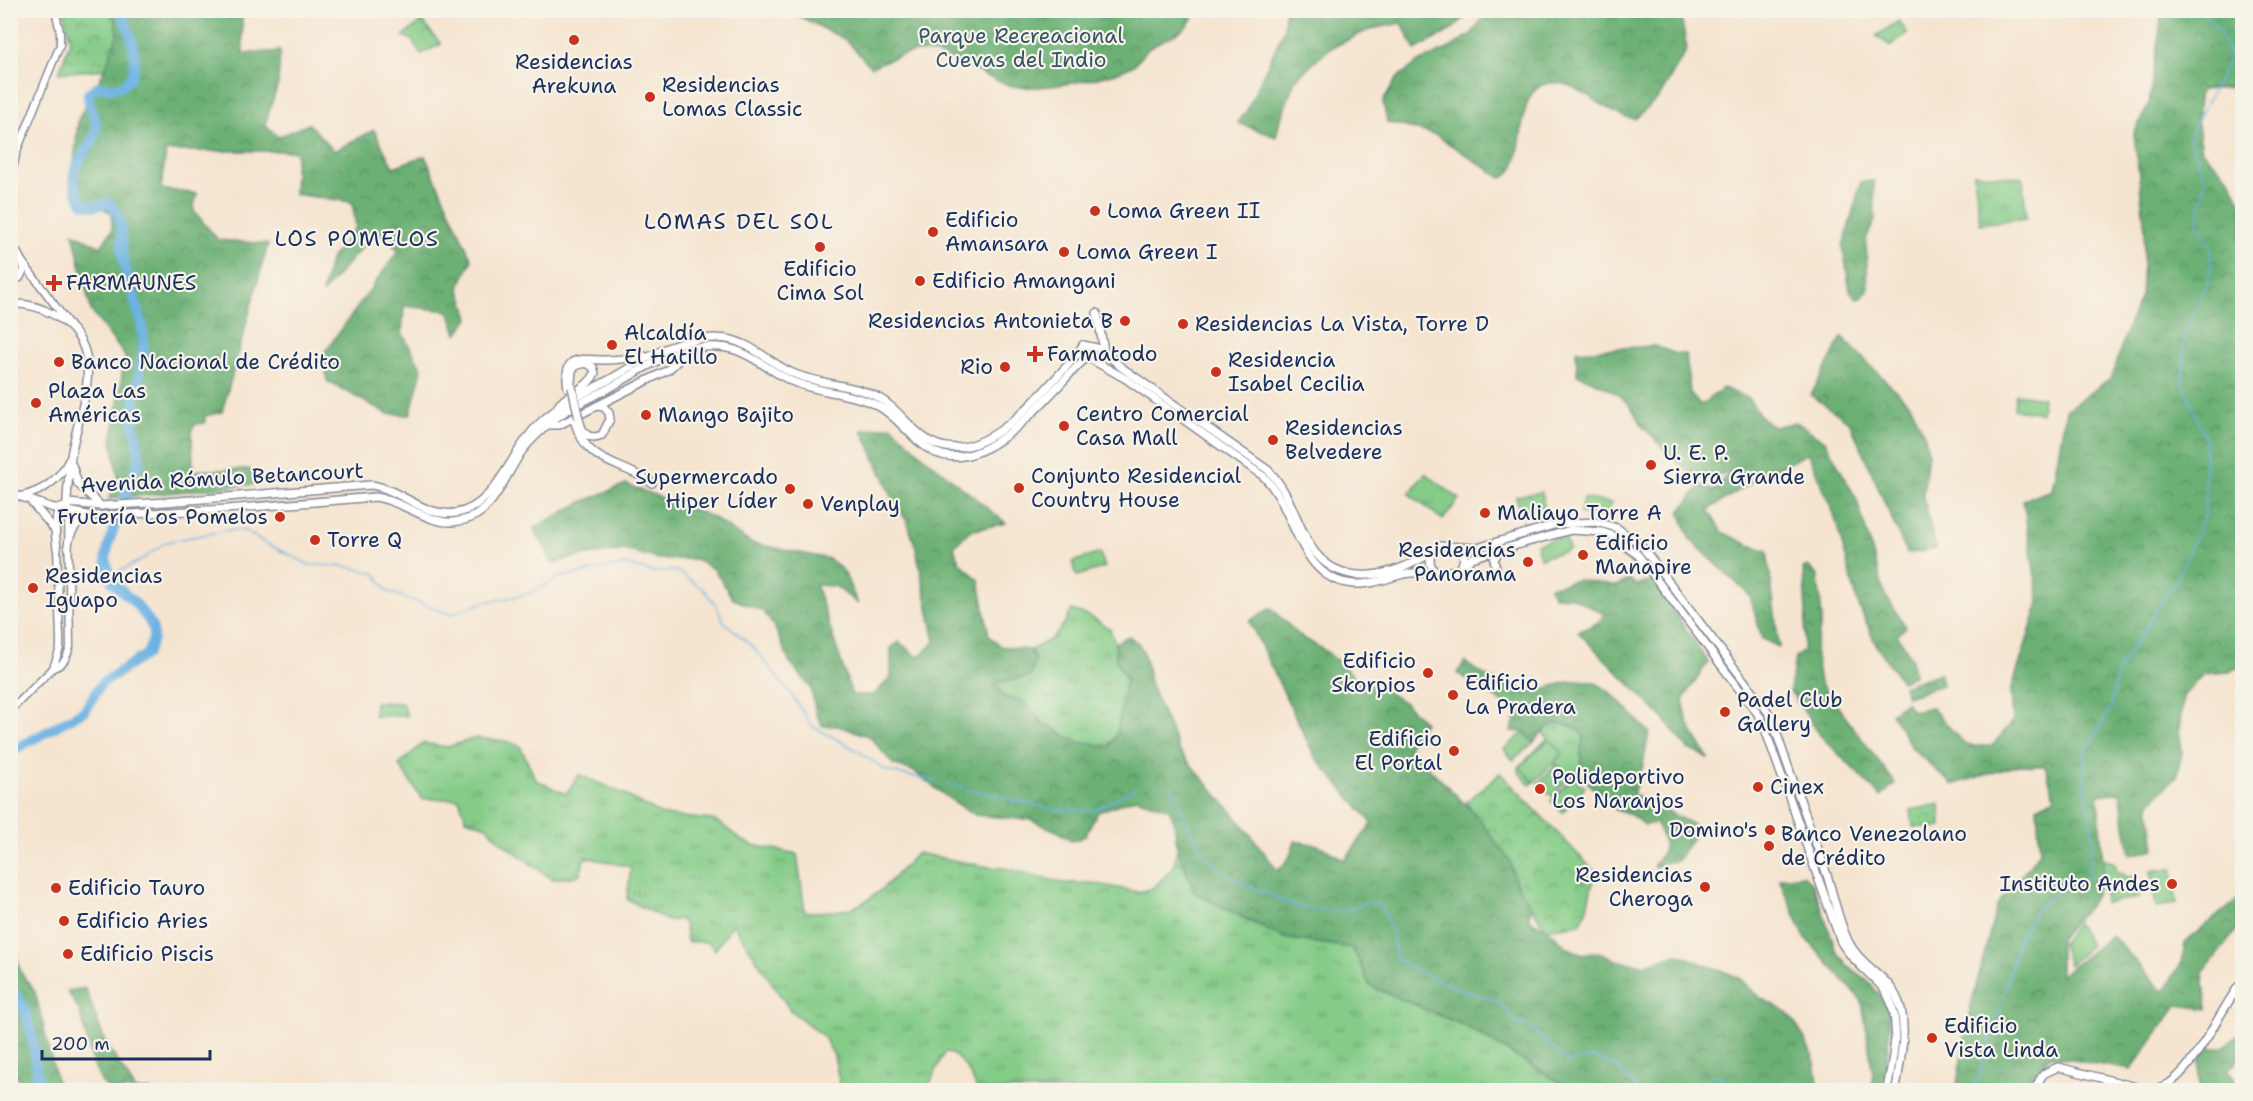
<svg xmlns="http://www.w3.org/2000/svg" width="2253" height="1101" viewBox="0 0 2253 1101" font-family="'Shantell Sans',sans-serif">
  <defs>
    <pattern id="grass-tufts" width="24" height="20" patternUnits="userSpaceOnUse" patternTransform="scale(1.5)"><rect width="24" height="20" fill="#85cc88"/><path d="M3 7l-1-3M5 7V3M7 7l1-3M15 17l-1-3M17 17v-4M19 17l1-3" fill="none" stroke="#6ca672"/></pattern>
    <pattern id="forest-crowns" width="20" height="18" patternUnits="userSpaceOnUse" patternTransform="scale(1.5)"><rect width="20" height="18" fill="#6cb074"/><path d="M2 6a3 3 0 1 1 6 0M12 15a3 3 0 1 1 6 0" fill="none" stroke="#589062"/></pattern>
    <pattern id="park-crowns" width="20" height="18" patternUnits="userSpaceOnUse" patternTransform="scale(1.5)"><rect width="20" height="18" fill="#85cc88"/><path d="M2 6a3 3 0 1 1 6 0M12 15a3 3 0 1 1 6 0" fill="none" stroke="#6ca672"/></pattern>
  </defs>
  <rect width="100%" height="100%" fill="#f7f3e8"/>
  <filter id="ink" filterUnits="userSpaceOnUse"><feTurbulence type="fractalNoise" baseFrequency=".0167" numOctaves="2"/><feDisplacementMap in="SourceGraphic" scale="12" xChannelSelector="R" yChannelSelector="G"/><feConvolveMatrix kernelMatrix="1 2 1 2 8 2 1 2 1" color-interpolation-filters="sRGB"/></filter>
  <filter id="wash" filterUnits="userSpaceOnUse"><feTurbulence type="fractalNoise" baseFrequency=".008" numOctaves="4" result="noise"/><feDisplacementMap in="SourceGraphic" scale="24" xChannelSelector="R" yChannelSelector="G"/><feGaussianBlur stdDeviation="1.35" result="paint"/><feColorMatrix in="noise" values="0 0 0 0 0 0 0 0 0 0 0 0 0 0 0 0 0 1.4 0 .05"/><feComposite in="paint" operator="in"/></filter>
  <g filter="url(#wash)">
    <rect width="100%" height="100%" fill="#f5e5d0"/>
    <g fill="url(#grass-tufts)" stroke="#507e73" stroke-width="1.5">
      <path d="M1974,173l49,5 3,40 -46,6z"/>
      <path d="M1425,473l34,26 -16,21 -34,-26z"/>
      <path d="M1072,610l19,7 19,12 5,14 1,17 10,19 -9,54 -8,14 -18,-4h-12l-36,-20 -19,-20 -20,-6 -9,-14 36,-7 4,-16 -5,-10c26,-11 28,-16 42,-40z"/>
      <path d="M1559,723l12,2 9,5 4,9 -3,8v29h-11l-13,-12 -6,1 12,-12 -43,14 14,15 -4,3 -11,-12v-6l29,-29 -5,-5 2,-6z"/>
      <path d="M476,738l29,3 15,5 16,34 30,14 13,-19 43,18 40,22 50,5 9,4 20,16 12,5 44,9 8,58c15,0 29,0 43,-3 25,-6 52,-38 69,-56l66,13 27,3 53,14h29l46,9 15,-4 17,-17 5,-10 2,-14 18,46 89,45 69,10 17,38 95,40 108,64h-596c-4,-12 -16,-35 -30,-38l-3,1 -17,37h-90l2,-10 -5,-24 -10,-19 -34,-27 -57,-86 -18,26 -7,-8h-21l-2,-17 -5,-6 -12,2 -41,-22 4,-32 -46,-10 -5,17 -8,3 -20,2 -50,-36 -16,-17 -20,-7 -7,-20h-37l-23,-34 24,-22 24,4z"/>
    </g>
    <g fill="url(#forest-crowns)" stroke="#447069" stroke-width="1.5">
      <path d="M110,11h132l1,43 37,-3 -2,33 -13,40 13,13 31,-13 25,27 40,-21 19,37 32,-11 47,104 -13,27 10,31 -12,16 -8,-23 -45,-5 -2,27 20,36 -12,46 -22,-1 -61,-33 -3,-28 75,-103 -24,-18 -53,62 8,-34 26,-33 -4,-25 -58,-8 2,-43h-130l-5,38 36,5 -4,16 25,30 50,4 -46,168 -17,4v7l-9,1 -4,5 1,42 56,-2 10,15 -150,15 9,-23 -6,-34 13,-86 -34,-45 -18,-78 28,14 11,-17v-17l-33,-18 -6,-18 5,-57 27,-51z"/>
      <path d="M789,11h406c-8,26 -28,23 -47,38 -6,5 -9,13 -16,17 -24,13 -93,25 -120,20 -10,-2 -20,-8 -30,-12 -51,-24 -56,-32 -111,-7l-25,-27z"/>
      <path d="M1285,11v-1l186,1 -19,19 -37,20 -13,-27 -31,6 -42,20 -34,31 -16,44 -3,13 -38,-14 8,-11 38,-82z"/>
      <path d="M1488,11h192l7,38 -27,47 -25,23c-30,-2 -62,-48 -93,-34 -30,13 -12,86 -41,93l-65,-43 -49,-13 -4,-20 14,-24 23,-17 30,-13 22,-15z"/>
      <path d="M2160,11l82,1v75l-42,3 -3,29 5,32 27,27 13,25v374l-7,7 7,18v63l-13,7 -26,2 -20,22 -4,34 3,22 -5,24 -28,27 6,46 -25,6 -10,-63 -22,3 6,83 -15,28 -29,32v38l52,-41 51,57 19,-30 3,-19 57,-48v28l-39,50 4,36 -30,-4 -46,65 -81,-14 -21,25 -2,9h-71l12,-73 29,-112 43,-53 -3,-45 18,-9 -10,-32 -26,-1 -67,20 -40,-37 -21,-35 15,-11 6,9 19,-4 33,36 10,3h18l21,-25 -2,-30 28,-89 -16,-102 29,-10 14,-80 46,-33 15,-48 14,-33 4,-67 -11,-96 15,-29 12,-84z"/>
      <path d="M1874,181l1,39 -9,19 2,51 -6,8 -5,1 -7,-8 -7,-45 18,-64z"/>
      <path d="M1842,337l69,69 14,30 3,17 -5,43 13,53 -29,5 -57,-131 -39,-28z"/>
      <path d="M1654,346l23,8h9l4,39 11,12 22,-17 25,10 14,20 12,9 22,-5 29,19 32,59 28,95 21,32 -9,8 15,24 2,17 -13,5 -24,-34 -19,-43 -24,-90 -26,-61 -53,27 -47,30 14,22 29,14 16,4 12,97 -17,-8 -12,-43 -60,-57 -10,-27 21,-27 12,6 18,-20 -27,8 -19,-9 -42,-43c-5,-5 -6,-11 -10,-17 -13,-19 -36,-27 -56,-36l-1,-23z"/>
      <path d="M892,426l30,29 84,68 -37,8 -15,16 6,16 19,17 10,56 11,10 30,4 5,10 -4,16 -36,7 9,14 20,5 19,21 36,20h12l18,4 8,-14 9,-54 -10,-19 -1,-17 14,-7 10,8 5,10 7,32 29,66 64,74 34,45 11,-13 6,-17 23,4 27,15 27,-37 -57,-66 -66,-136 22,-13 29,28 26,15 34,30 26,10 19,12 19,19 -16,25 100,100 25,59 -4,9 2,5 18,10 20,19 14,5 10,-2 11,2 14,7 26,4 33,-11 61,23 21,20 26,14 8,9 12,19 10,23 4,28h-246l-108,-64 -95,-40 -17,-38 -69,-10 -89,-45 -18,-46 -3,-27 -5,-11 -33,-11 -38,14 -13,24 -12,5 -14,-9 -28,-12 -56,-5 -27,-17 -35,-27 -20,-7 -24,-28 -31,-10h-15l-7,-12 -5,-26 -22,-27 -14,-33 -12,-17 -30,-12 -19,-30 -19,-10h-37l-33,-9 -39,5 -33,8 -19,-35 48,-26 44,-18 86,33 39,26 79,16 14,13 14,32 -23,-18 -19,-1 36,110h22l17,-18v-29l8,-6 19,15 17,-15 -19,-94 -9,-27 -12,-18 -33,-73z"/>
      <path d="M1808,566l10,10 4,43 -7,31 5,33 75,100 -14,14 -61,-62 -30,-44 5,-33 9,-8 2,-38 -3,-44z"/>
      <path d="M1630,579l5,6 19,-4 54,81 -25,38 5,24 20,34 -20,-9 -24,-30 -86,-87 23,-11 3,-7 -32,-17 -18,-1 -5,-9 29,-7 39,6z"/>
      <path d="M1465,662c19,15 52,32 78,27 15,-4 35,-12 50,-7 18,6 41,36 56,50l-6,33 -10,29 61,31 1,9 -18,27 -10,1 -13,6v-4c16,-18 11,-19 2,-41l-12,2 -13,-10 -15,-5 -35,-34v-29l3,-8 -4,-9c-24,-12 -32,-7 -47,13l-9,-11 -13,-1 6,-16 -5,-7 -55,-35z"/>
      <path d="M1940,673l2,12 -35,12 -4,-11z"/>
      <path d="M1803,875l10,9 23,66 11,15 23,18 17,21 3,24 -7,62h-13l3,-15 -11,-74 -58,-65 -25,-58z"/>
      <path d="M11,934l10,39 14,19 24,98h-37l-2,-11 -9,-5v-38l7,-4 -7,-15z"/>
      <path d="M85,988l21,56 30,46h15h-39l-10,-7 -9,-20 -14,-53 -12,-19z"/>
      <path d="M2237,1036h5v21l-15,14 9,9 -4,10h-33v-28l8,-17 7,3h8z"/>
    </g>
    <g fill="url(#park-crowns)" stroke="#507e73" stroke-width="1.5">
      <path d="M64,11h47l7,21 -13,37 -46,4 11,-32z"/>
      <path d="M422,21l19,23 -20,10 -9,-14 -9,-4z"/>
      <path d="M1500,773l95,99 -9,40 -6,12 -34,5 -30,-46 -6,-23 -44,-58z"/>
      <path d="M1940,804l1,23h-28l-2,-17z"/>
      <path d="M2103,858l12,5 2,8 11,6 8,-1 3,22 -35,5z"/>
    </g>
    <g fill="#85cc88" stroke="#507e73" stroke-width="1.5">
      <path d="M1899,21l8,12 -16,13 -15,-10z"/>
      <path d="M2016,394l27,4 -2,15 -27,-4z"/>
      <path d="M1542,492l2,15 -25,4 -3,-15z"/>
      <path d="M1583,498l28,5 -3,15 -28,-5z"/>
      <path d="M1565,536l4,14 -29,8 -4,-14z"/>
      <path d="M1100,553l5,14 -28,9 -5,-14z"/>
      <path d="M375,702l27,1 5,13h-33z"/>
      <path d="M1524,732l9,11 -20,17 -9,-11z"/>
      <path d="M1549,739l14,14 -29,29 -14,-15z"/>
      <path d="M1557,764l13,12 -18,20 -14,-13z"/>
      <path d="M1573,777l12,10 -22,25 -12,-11z"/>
      <path d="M2172,868l5,36 -21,3 -5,-36z"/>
      <path d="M2077,923l14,22 -22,20 -7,-22z"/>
    </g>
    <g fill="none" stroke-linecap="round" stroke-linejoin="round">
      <g stroke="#6cb2e3" stroke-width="1.5">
        <path d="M110,576l30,-15 26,-19 63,-12 16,1 20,12 45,22 34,1 31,7 12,18 63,23 35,-12 44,-8 29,-16 43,-9 26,-4 25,7 25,-1 27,19 12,15 8,17 28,24 39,48 21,32 41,22 34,23 50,11"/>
        <path d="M946,784l109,26h40l40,-22"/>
        <path d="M1171,786l30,66 31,26 68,30 46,3 18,-8 16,1 11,24 6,31 15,9 44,20 44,14 15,20 16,4 36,36 29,-4 24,11 18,21"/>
        <path d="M1660,1090l43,-7 12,-8 9,3 5,12"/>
        <path d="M1974,1090l27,-85 17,-65 21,-34 26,-20 23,-8 5,-40 -7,-48 -2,-36 27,-46 7,-38 59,-91 28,-64v-77l-22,-56 1,-48 24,-52 4,-33 -14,-26 7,-43 -16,-43 41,-80 -10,-25 -18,-22"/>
      </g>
      <g stroke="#6cb2e3" stroke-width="10">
        <path d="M10,752l74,-41 18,-28 45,-29 6,-15v-10l-4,-8 -12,-16 -25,-23 -5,-17 -1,-8 4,-18 29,-79 -1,-16 -6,-27 12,-70 -2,-23 -19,-64 -2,-34 -4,-14 -8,-9 -14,3 -11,-2c-29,-39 13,-52 12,-78 0,-12 -9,-20 -8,-32l8,-7c8,-1 16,3 24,0 26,-12 12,-59 -2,-77"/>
        <path d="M10,986c28,39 21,62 30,104"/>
      </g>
    </g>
  </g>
  <g filter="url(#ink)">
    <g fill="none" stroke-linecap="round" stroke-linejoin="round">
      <g stroke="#888a97" stroke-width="9">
        <g id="tertiary">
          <path d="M10,182l7,-31 43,-106v-13l-5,-22"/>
          <path d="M10,239l12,22 47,63"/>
          <path d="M10,255l12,6 2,9 -4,8 -10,4"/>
          <path d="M56,533c0,-9 -2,-20 6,-26"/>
          <path d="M53,668l7,-20v-9l-3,-92"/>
          <path d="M10,711l43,-43c11,-3 14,-11 17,-21l-2,-135"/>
        </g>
      </g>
      <g stroke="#888a97" stroke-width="10">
        <g id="secondary">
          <path d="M10,304c17,-1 30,3 44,11 58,33 25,91 17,141 -2,16 -4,34 -4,50"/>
          <path d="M1097,313l7,38"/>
          <path d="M1083,345l18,4 20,18 147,103c22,22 27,50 42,75 28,46 84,32 122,7"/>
          <path d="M1087,357l39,22 137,97c34,32 34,104 91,108 16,1 31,-5 46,-9 12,-3 24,-3 36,-2"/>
          <path d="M568,388c-6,-35 12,-28 38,-28 13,0 25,-2 38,-4"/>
          <path d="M558,406c9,-13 31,-18 37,-33l-2,-6 -7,-4 -9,2 -5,5 -1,12"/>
          <path d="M579,419c3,13 8,22 23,16l8,-16 -1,-6 -5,-6 -7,-1"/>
          <path d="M574,420c13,46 44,40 78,63"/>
          <path d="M549,425h10l109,-55 20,-19"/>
          <path d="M72,465l6,19 23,22"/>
          <path d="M10,493l40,14 42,9 135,-7 149,-12c27,4 52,27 77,25 10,-1 21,-4 29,-11 17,-15 27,-41 40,-60 7,-9 14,-16 22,-23 17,-17 41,-27 62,-38 29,-16 56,-36 89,-42 48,-7 58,14 96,33 27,12 60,11 87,25 21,11 34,35 56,46 55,26 118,-64 153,-95"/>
          <path d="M23,496c21,-5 36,-16 46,-36"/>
          <path d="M32,503l23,27 2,19"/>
          <path d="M67,503l34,3 65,-4 205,-17c30,4 54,33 85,28 40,-6 54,-60 81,-87 19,-20 44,-31 68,-44 36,-20 69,-45 112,-44 29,0 49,22 73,34 27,13 61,11 87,25 22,11 35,36 56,46 45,21 95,-34 121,-63 11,-12 21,-21 29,-35"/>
          <path d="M68,546c2,-15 8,-24 22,-30"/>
          <path d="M1461,547l16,1 80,-24 39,-2 21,6 23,16 128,168 5,10c16,50 35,98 52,147 8,22 14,58 26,77 15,26 41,29 50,63 6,26 -2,55 -5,81"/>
          <path d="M1462,565l2,-7 -3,-11 -22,-1 -8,8c-2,8 -1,14 6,19l20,-3 15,-12 16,-5 83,-23 31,2 9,3 27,20 123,163 80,224c11,19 27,29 41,45 23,26 10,73 5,103"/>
          <path d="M1497,572l-3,-12 5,-10"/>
          <path d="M2034,1090l9,-16 15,-7 86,22c7,0 13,1 19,-2 31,-14 57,-78 79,-105"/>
        </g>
      </g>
      <use href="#tertiary" stroke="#fff" stroke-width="6"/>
      <use href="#secondary" stroke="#fff" stroke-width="7"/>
      <g stroke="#888a97" stroke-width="10" stroke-linecap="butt">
        <path id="secondary-bridge" d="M572,387l7,32"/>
      </g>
      <use href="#secondary-bridge" stroke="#fff" stroke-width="7"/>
    </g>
  </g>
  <g fill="#c8321e" stroke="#f7f3e8" stroke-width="2">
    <circle cx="574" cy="40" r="6"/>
    <circle cx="650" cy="97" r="6"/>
    <circle cx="1095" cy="211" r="6"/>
    <circle cx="933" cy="232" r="6"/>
    <circle cx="820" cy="247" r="6"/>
    <circle cx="1064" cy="252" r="6"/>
    <circle cx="920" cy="281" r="6"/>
    <path d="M51 274h6v6h6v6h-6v6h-6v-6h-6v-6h6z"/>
    <circle cx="1125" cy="321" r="6"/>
    <circle cx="1183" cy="324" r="6"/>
    <circle cx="612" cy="345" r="6"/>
    <path d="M1032 345h6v6h6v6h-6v6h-6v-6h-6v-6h6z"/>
    <circle cx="59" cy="362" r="6"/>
    <circle cx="1005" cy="367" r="6"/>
    <circle cx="1216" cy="372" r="6"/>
    <circle cx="36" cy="403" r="6"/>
    <circle cx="646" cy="415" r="6"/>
    <circle cx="1064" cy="426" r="6"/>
    <circle cx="1273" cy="440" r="6"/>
    <circle cx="1651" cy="465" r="6"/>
    <circle cx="1019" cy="488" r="6"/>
    <circle cx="790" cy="489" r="6"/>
    <circle cx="808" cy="504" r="6"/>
    <circle cx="1485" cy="513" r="6"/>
    <circle cx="280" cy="517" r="6"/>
    <circle cx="315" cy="540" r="6"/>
    <circle cx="1583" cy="555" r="6"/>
    <circle cx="1528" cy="562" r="6"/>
    <circle cx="33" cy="588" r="6"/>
    <circle cx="1428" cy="673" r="6"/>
    <circle cx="1453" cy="695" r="6"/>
    <circle cx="1725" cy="712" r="6"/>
    <circle cx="1454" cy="751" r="6"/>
    <circle cx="1758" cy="787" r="6"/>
    <circle cx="1540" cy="789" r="6"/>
    <circle cx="1770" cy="830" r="6"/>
    <circle cx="1769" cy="846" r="6"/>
    <circle cx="2172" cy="884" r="6"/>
    <circle cx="1705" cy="887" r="6"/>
    <circle cx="56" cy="888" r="6"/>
    <circle cx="64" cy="921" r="6"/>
    <circle cx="68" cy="954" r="6"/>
    <circle cx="1932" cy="1038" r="6"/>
  </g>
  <g text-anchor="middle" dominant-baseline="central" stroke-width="4.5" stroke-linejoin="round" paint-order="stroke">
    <g font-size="21" fill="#365668" stroke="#f7f3e8">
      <text x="1021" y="36">Parque Recreacional<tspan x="1021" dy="24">Cuevas del Indio</tspan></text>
    </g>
    <g font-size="21" fill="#1b2f5e" stroke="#f7f3e8" text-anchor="start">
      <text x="574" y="62" text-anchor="middle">Residencias<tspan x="574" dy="24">Arekuna</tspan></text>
      <text x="662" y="85">Residencias<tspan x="662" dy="24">Lomas Classic</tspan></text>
      <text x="1107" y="211">Loma Green II</text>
      <text x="945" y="220">Edificio<tspan x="945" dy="24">Amansara</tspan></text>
      <text x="1076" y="252">Loma Green I</text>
      <text x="820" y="269" text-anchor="middle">Edificio<tspan x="820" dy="24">Cima Sol</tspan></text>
      <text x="932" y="281">Edificio Amangani</text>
      <text x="66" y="283">FARMAUNES</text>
      <text x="1113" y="321" text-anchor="end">Residencias Antonieta B</text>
      <text x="1195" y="324">Residencias La Vista, Torre D</text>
      <text x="624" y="333">Alcaldía<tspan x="624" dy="24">El Hatillo</tspan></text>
      <text x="1047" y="354">Farmatodo</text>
      <text x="1228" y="360">Residencia<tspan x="1228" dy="24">Isabel Cecilia</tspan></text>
      <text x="71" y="362">Banco Nacional de Crédito</text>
      <text x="993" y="367" text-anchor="end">Rio</text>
      <text x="48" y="391">Plaza Las<tspan x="48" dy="24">Américas</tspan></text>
      <text x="1076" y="414">Centro Comercial<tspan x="1076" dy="24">Casa Mall</tspan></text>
      <text x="658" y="415">Mango Bajito</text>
      <text x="1285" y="428">Residencias<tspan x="1285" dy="24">Belvedere</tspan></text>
      <text x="1663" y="453">U. E. P.<tspan x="1663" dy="24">Sierra Grande</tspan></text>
      <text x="1031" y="476">Conjunto Residencial<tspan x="1031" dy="24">Country House</tspan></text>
      <text x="778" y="477" text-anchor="end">Supermercado<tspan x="778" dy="24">Hiper Líder</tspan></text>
      <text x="820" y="504">Venplay</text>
      <text x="1497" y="513">Maliayo Torre A</text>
      <text x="268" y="517" text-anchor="end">Frutería Los Pomelos</text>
      <text x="327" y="540">Torre Q</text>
      <text x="1595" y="543">Edificio<tspan x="1595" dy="24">Manapire</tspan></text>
      <text x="1516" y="550" text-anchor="end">Residencias<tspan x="1516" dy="24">Panorama</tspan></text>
      <text x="45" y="576">Residencias<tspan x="45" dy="24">Iguapo</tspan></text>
      <text x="1416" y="661" text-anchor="end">Edificio<tspan x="1416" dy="24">Skorpios</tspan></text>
      <text x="1465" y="683">Edificio<tspan x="1465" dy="24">La Pradera</tspan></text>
      <text x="1737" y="700">Padel Club<tspan x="1737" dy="24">Gallery</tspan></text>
      <text x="1442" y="739" text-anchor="end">Edificio<tspan x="1442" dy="24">El Portal</tspan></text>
      <text x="1552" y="777">Polideportivo<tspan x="1552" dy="24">Los Naranjos</tspan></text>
      <text x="1770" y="787">Cinex</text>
      <text x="1758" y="830" text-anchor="end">Domino's</text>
      <text x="1781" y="834">Banco Venezolano<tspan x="1781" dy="24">de Crédito</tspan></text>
      <text x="1693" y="875" text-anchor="end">Residencias<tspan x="1693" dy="24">Cheroga</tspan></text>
      <text x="2160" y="884" text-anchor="end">Instituto Andes</text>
      <text x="68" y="888">Edificio Tauro</text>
      <text x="76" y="921">Edificio Aries</text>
      <text x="80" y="954">Edificio Piscis</text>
      <text x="1944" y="1026">Edificio<tspan x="1944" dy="24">Vista Linda</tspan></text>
    </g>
    <g font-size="21" fill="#1b2f5e" stroke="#f7f3e8">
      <text transform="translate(222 478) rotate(-3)">Avenida Rómulo Betancourt</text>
    </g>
    <g font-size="22" letter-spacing="1.5" fill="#1b2f5e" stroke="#f7f3e8">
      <text x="739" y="221">LOMAS DEL SOL</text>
      <text x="357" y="238">LOS POMELOS</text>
    </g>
  </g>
  <rect width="2253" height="1101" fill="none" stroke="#f7f3e8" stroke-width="36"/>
  <path d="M42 1050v9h168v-9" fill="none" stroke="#1b2f5e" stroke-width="3"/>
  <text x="51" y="1050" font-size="18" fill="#1b2f5e" stroke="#f7f3e8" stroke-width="4.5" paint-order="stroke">200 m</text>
</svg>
